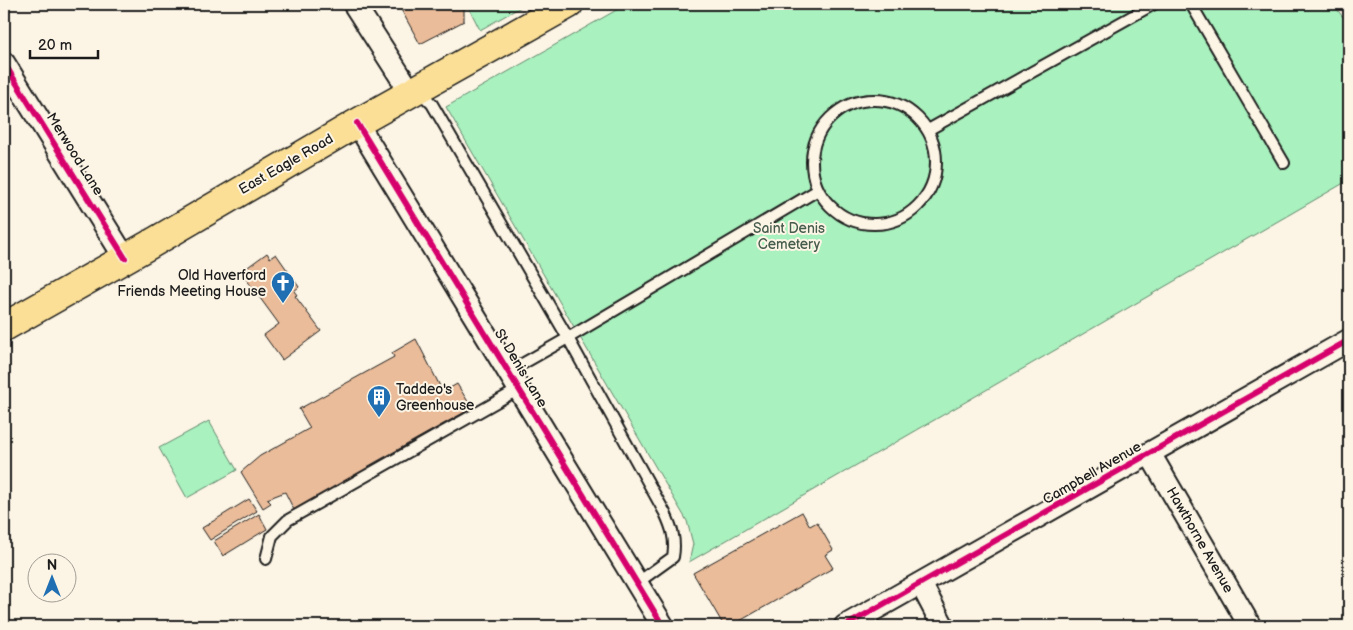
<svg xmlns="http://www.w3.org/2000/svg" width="1353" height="630" viewBox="0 0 1353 630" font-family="'Balsamiq Sans',sans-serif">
  <rect width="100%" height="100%" fill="#fcf5e5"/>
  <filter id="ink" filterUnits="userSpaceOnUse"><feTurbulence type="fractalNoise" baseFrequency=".02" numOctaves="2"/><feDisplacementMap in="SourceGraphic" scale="10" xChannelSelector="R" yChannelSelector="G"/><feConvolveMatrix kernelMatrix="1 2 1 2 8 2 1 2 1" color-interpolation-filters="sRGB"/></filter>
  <g filter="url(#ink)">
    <g fill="#a9f1be" stroke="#62866d">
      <path d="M467,4h59l-46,26z"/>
      <path d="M627,4h706l16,21v155l-660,382 4,-18 -6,-23 -241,-414z"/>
      <path d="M209,421l28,49 -50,28 -28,-50z"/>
    </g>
    <g fill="#eabc9a" stroke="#1c1c1c">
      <path d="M398,4h66v17l-44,23z"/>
      <path d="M267,253l3,5 6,-4 23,33 -5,4 3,4 -2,1 26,35 -39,29 -18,-25 15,-11 -38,-52z"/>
      <path d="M416,339l27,53 14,-8 15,24 -105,59 2,2 -75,41 -9,-18 -18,7 4,4 -8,5 -22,-36 19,-16 50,-28 -11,-19 95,-52 -2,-4z"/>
      <path d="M249,499l8,12 -47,29 -8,-12z"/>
      <path d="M802,512l8,14 7,-4 16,28 -8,5 8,13 -102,58h-7l-31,-53z"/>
      <path d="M259,514l8,15 -44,27 -9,-15z"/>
    </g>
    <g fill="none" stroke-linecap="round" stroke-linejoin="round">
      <g stroke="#1c1c1c" stroke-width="14">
        <g id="service">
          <path d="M1191,4l93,159"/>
          <path d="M417,95l9,3 6,6 136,234 97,175c7,15 11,27 8,44l-36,26"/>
          <circle cx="874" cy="162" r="62"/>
          <path d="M928,130l226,-126"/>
          <path d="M508,372l60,-34 250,-148"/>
          <path d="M266,559l6,-23 16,-16 231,-131"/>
        </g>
      </g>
      <g stroke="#1c1c1c" stroke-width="25">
        <g id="minor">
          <path d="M354,4l57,89"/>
          <path d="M4,63l121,195"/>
          <path d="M357,123l306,503"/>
          <path d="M1150,454l100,172"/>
          <path d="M921,584l22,42"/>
          <path d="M845,626l504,-286"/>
        </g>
      </g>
      <g stroke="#1c1c1c" stroke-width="31">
        <path id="primary" d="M4,327l145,-82 208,-122 212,-119"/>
      </g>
      <use href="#service" stroke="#fcf5e5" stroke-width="10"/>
      <use href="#minor" stroke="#fcf5e5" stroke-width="21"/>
      <use href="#primary" stroke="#fbdf96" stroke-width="28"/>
      <g stroke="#fcf5e5" stroke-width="9">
        <g id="cycleway">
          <path d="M4,63l121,195"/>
          <path d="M357,123l306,503"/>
          <path d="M845,626l504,-286"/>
        </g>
      </g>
      <use href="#cycleway" stroke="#d6006c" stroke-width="6"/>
    </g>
  </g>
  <defs>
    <g id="church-pin" transform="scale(1.25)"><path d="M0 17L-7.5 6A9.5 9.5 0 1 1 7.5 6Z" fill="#1f6fb2" stroke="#fcf5e5"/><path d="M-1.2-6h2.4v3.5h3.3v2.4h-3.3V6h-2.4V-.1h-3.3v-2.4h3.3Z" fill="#fff"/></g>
    <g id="building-pin" transform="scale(1.25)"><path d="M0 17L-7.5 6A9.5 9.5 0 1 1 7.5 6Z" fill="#1f6fb2" stroke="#fcf5e5"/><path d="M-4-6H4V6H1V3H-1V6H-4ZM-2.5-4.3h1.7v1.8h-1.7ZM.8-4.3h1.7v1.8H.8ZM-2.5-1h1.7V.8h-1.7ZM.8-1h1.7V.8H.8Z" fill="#fff"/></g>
  </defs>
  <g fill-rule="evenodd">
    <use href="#church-pin" x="283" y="283"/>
    <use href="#building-pin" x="379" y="397"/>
  </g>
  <g text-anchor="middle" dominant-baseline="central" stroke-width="4" stroke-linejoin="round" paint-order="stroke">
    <g font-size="14" fill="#1c1c1c" stroke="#fcf5e5">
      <text transform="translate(75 154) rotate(58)">Merwood Lane</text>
      <text transform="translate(286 164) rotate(-30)">East Eagle Road</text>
      <text transform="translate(521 368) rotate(59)">St Denis Lane</text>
      <text transform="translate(1092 473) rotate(-30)">Campbell Avenue</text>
      <text transform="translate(1200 540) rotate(60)">Hawthorne Avenue</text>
    </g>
    <g font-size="14" fill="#465c4d" stroke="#fcf5e5">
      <text x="789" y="228">Saint Denis<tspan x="789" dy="16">Cemetery</tspan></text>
    </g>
    <g font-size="14" fill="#1c1c1c" stroke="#fcf5e5" text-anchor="end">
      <text x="266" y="275">Old Haverford<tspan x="266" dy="16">Friends Meeting House</tspan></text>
      <text x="396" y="389" text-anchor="start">Taddeo's<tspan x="396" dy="16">Greenhouse</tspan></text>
    </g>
  </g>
  <rect width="1353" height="630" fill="none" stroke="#fcf5e5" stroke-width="20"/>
  <rect x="10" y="10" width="1333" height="610" fill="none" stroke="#1c1c1c" stroke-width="2" filter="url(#ink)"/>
  <g transform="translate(52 578)"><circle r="24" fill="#fcf5e5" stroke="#a29e95"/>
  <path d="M0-4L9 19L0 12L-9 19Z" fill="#1f6fb2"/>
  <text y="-8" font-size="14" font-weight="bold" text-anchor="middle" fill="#1c1c1c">N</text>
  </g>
  <path d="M30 50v8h68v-8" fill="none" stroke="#1c1c1c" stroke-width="2.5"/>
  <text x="38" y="50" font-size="15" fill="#1c1c1c" stroke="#fcf5e5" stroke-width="4" paint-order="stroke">20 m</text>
</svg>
